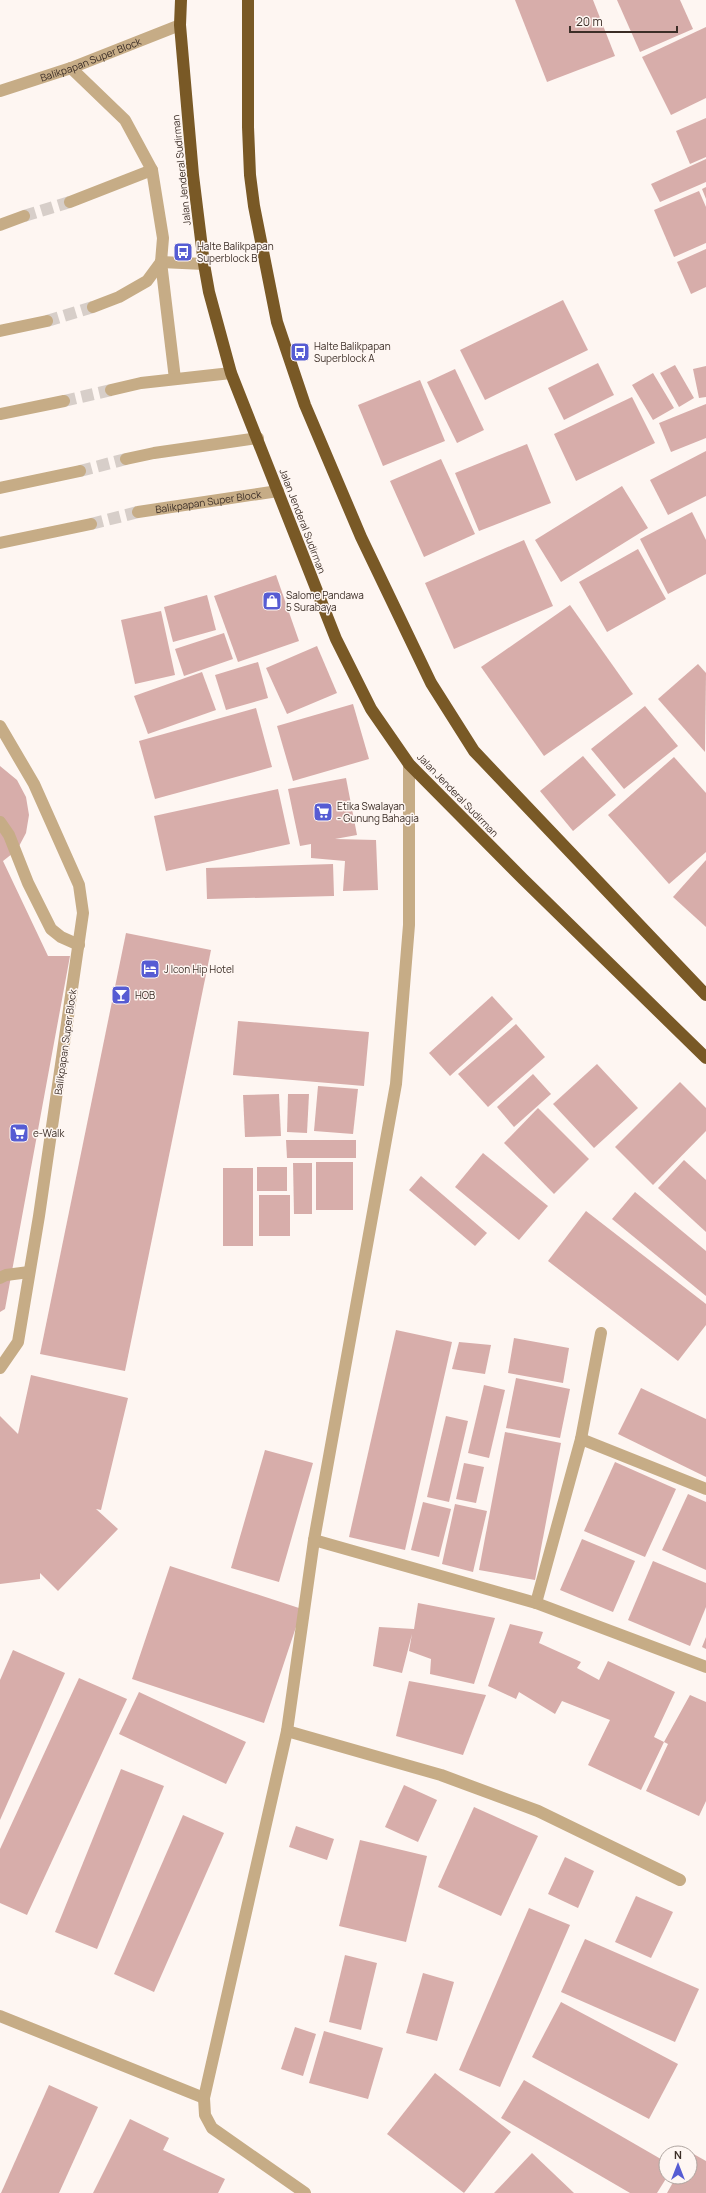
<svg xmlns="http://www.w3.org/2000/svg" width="706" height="2193" viewBox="0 0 706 2193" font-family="Manrope,sans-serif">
  <rect width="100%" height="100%" fill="#fef6f2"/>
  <g fill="#d7adaa">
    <path d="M515,0h78l22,56 -68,26z"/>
    <path d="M617,0h63l13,29 -53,23z"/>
    <path d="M706,27v71l-35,17 -29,-58z"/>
    <path d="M706,118v39l-16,7 -14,-33z"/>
    <path d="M706,159v23l-46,20 -9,-18z"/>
    <path d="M706,187v12l-4,-10z"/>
    <path d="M699,191l7,16v36l-32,14 -20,-47z"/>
    <path d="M706,249v38l-15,7 -14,-32z"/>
    <path d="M563,300l25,50 -103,50 -25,-50z"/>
    <path d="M598,363l16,32 -50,25 -16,-32z"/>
    <path d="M675,365l19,33 -15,9 -19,-34z"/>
    <path d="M706,366v31l-7,1 -6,-29z"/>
    <path d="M455,369l29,61 -27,13 -30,-61z"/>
    <path d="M653,373l21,35 -21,12 -21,-35z"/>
    <path d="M420,380l25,61 -62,25 -25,-61z"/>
    <path d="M632,397l23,46 -79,38 -22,-47z"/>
    <path d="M706,404v34l-35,14 -12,-29z"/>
    <path d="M527,444l24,59 -72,28 -24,-58z"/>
    <path d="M706,451v45l-38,19 -18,-35z"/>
    <path d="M441,459l34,75 -51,23 -34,-76z"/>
    <path d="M622,486l26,42 -87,54 -26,-42z"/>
    <path d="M692,512l14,28v34l-38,20 -28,-55z"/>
    <path d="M524,540l29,66 -99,43 -29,-66z"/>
    <path d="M638,549l28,50 -59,33 -28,-50z"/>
    <path d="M276,575l23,66 -61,21 -24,-66z"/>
    <path d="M207,595l9,35 -43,12 -9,-35z"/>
    <path d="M570,605l63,89 -89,62 -63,-89z"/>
    <path d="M161,611l14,64 -40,9 -14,-64z"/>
    <path d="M224,633l9,26 -49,17 -9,-27z"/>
    <path d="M317,646l20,47 -50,21 -21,-46z"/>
    <path d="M258,662l10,36 -42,12 -11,-35z"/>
    <path d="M698,664l8,9 -1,79 -47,-53z"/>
    <path d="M202,672l14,38 -68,24 -14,-38z"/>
    <path d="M353,704l16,55 -76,22 -16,-55z"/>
    <path d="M645,706l33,40 -54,43 -33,-40z"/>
    <path d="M256,708l16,59 -117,32 -16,-58z"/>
    <path d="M583,756l33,39 -43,36 -33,-40z"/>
    <path d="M674,757l32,36v59l-37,32 -61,-69z"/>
    <path d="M0,766l17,14 9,17 3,18 -3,18 -9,17 -14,11 45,95h22l-65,353 -5,3z"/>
    <path d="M346,778l11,57 -22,4 41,1 2,50 -35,1 2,-30 -34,-3v-14l-11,2 -12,-57z"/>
    <path d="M278,789l12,55 -124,27 -12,-55z"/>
    <path d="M706,860v67l-33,-30z"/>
    <path d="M333,864l1,32 -127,3 -1,-31z"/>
    <path d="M126,933l85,17 -86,421 -85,-17z"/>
    <path d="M492,996l21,23 -63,57 -21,-23z"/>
    <path d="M238,1021l131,11 -5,54 -131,-11z"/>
    <path d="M516,1024l29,33 -57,50 -30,-33z"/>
    <path d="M597,1064l41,44 -44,40 -41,-44z"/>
    <path d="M533,1074l18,20 -37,33 -17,-20z"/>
    <path d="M680,1082l26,26v23l-53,54 -38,-38z"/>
    <path d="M318,1086l40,3 -5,45 -39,-3z"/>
    <path d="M279,1094l2,42 -36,1 -2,-42z"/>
    <path d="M288,1094h21l-2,39 -20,-1z"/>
    <path d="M538,1108l51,51 -35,35 -50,-51z"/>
    <path d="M286,1140h70v18h-69z"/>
    <path d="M483,1153l65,53 -29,34 -64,-53z"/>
    <path d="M684,1160l22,20v52l-48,-44z"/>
    <rect x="316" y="1162" width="37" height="48"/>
    <path d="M293,1163h19v51h-18z"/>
    <rect x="257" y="1167" width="30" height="24"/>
    <rect x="223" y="1168" width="30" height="78"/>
    <path d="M421,1176l66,57 -12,13 -66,-56z"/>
    <path d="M635,1192l71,59v45l-94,-77z"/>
    <rect x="259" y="1195" width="31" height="41"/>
    <path d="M586,1211l120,93v21l-28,36 -130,-100z"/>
    <path d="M396,1330l56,12 -47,208 -56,-13z"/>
    <path d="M514,1338l55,10 -6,35 -55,-10z"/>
    <path d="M459,1342l32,3 -6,29 -33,-5z"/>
    <path d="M31,1375l97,23 -27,112 -5,-1 22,20 -60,62 -18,-18v6l-40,5v-168l18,18z"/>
    <path d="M516,1378l54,11 -10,49 -54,-10z"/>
    <path d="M484,1385l21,5 -16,68 -21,-5z"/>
    <path d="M641,1388l65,31v58l-88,-43z"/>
    <path d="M446,1416l22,5 -19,81 -22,-5z"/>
    <path d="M505,1432l56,11 -26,137 -56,-10z"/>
    <path d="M265,1450l48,13 -34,119 -48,-14z"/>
    <path d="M615,1462l61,27 -31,68 -61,-26z"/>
    <path d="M464,1463l20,4 -8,36 -20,-4z"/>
    <path d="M688,1494l18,8v68l-44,-20z"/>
    <path d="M423,1502l28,7 -12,48 -28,-7z"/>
    <path d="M455,1504l32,7 -14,61 -31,-8z"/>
    <path d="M582,1539l53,22 -22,51 -53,-22z"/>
    <path d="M653,1561l53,22v24l-16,39 -62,-26z"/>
    <path d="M170,1566l132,43 -38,114 -132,-44z"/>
    <path d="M418,1603l77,15 -21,66 -44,-10 1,-15 -22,-8 3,-17 -10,39 -29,-7 6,-39 35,2z"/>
    <path d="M510,1624l33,8 -4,11 42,19 -4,6 22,12 9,-19 67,31 -21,45 10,5 -23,48 -53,-25 22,-45 -48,-19 -7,13 -36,-22 -3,7 -28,-13z"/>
    <path d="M706,1637v12l-4,-2z"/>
    <path d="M13,1650l52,23 -65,147v-140z"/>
    <path d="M79,1678l48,21 -100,216 -27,-12v-54z"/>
    <path d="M409,1681l77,14 -23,60 -67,-19z"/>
    <path d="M139,1692l107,50 -20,42 -107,-50z"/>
    <path d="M690,1695l16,7v99l-7,15 -53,-25 22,-47 -4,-2z"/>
    <path d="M121,1769l43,17 -67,163 -42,-17z"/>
    <path d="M404,1785l33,15 -19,42 -33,-15z"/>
    <path d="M474,1807l64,29 -37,80 -63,-29z"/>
    <path d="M183,1815l41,18 -70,159 -40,-18z"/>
    <path d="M296,1826l38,13 -7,21 -38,-13z"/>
    <path d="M360,1840l67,16 -21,86 -67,-16z"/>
    <path d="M565,1857l29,14 -16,37 -30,-14z"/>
    <path d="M636,1896l37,16 -22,46 -36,-16z"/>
    <path d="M529,1908l41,17 -70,162 -41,-17z"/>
    <path d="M585,1939l114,50 -24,53 -114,-50z"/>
    <path d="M345,1955l32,8 -16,67 -32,-8z"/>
    <path d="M423,1973l31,9 -17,59 -31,-8z"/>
    <path d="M561,2002l117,62 -29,55 -117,-62z"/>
    <path d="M295,2027l21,7 -13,42 -22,-7z"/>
    <path d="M324,2031l59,17 -15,51 -59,-16z"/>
    <path d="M435,2073l76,59 -47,61 -77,-59z"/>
    <path d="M524,2080l142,82 1,15 -10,16h-27l-129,-75z"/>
    <path d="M49,2085l49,22 -39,86h-58z"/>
    <path d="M130,2119l39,19 -6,12 62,29 -7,14h-125z"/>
    <path d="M690,2152l16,9v32h-39l9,-16h14z"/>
    <path d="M532,2153l42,40h-80z"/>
  </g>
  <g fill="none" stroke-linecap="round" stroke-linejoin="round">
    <g stroke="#d7cec9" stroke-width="12" stroke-dasharray="12 6" stroke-linecap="butt">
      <path d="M24,216l46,-14"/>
      <path d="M47,321l46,-14"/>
      <path d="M64,401l47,-11"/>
      <path d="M80,471l46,-12"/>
      <path d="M91,524l47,-12"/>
    </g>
    <g stroke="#c6ac86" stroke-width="12">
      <path d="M71,68l54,52 27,50 11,68 -2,24 14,117"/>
      <path id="s1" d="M0,91l71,-23 109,-43"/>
      <path d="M70,202l82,-32"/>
      <path d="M0,225l24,-9"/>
      <path d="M161,262l43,2"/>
      <path d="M93,307l26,-10 28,-16 14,-19"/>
      <path d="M0,331l47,-10"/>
      <path d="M111,390l30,-7 90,-10"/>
      <path d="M0,414l64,-13"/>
      <path d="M126,459l28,-6 104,-15"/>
      <path d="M0,488l80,-17"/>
      <path id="s2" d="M138,512l140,-21"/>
      <path d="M0,543l91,-19"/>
      <path d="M0,726l34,58 45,101 4,28 -44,303 -21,126 -18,26"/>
      <path d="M0,822l9,13 19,48 23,46 10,8 18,8"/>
      <path d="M0,1278l6,-3 23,-3"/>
      <path d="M581,1439l125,50"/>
      <path d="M314,1540l222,63 170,64"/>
      <path d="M536,1603l45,-164 20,-106"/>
      <path d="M287,1731l154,44 97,36 142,69"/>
      <path d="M0,2016l204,82"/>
      <path d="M305,2193l-93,-65 -7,-13 -1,-17 83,-367 27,-191 82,-456 13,-159v-161"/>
    </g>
    <g stroke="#795926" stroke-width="12">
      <path d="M181,0l-1,25 13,150 11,89 5,28 22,81 105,266 35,70 38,55 114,115 183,179"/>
      <path d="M248,0v127l2,48 4,31 23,116 28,83 56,132 70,146 43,68 232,244"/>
    </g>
  </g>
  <defs>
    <g id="bus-square" transform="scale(1)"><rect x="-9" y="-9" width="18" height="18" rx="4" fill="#565cd3" stroke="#fef6f2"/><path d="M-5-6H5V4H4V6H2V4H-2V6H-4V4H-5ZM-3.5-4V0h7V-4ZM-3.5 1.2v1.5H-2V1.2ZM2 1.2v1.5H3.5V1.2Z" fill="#fff"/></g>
    <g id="shop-square" transform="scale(1)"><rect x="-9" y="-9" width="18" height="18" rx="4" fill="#565cd3" stroke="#fef6f2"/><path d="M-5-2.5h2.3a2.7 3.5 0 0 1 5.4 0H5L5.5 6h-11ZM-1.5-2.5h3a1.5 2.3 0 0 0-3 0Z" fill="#fff"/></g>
    <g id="supermarket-square" transform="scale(1)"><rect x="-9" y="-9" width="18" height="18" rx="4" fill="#565cd3" stroke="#fef6f2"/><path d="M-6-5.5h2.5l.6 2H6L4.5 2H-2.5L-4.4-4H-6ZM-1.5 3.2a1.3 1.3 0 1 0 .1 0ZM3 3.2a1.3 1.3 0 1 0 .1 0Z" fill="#fff"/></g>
    <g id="hotel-square" transform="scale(1)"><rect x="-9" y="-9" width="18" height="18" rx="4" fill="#565cd3" stroke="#fef6f2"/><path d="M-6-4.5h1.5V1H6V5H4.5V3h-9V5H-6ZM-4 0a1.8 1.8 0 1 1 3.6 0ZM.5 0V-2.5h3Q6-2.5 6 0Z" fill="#fff"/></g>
    <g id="bar-square" transform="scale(1)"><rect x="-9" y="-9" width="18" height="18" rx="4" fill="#565cd3" stroke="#fef6f2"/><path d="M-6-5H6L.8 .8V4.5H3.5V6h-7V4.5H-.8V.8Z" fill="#fff"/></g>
  </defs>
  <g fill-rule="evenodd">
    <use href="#bus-square" x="183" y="252"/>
    <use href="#bus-square" x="300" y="352"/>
    <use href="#shop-square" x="272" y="601"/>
    <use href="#supermarket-square" x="323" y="812"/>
    <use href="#hotel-square" x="150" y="969"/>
    <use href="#bar-square" x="121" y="995"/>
    <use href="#supermarket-square" x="19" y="1133"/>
  </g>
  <g text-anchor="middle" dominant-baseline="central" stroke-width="3" stroke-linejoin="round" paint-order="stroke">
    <g font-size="10" fill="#3c2e27" stroke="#fef6f2">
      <text stroke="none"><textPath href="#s1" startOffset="96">Balikpapan Super Block</textPath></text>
      <text transform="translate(181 170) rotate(-96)">Jalan Jenderal Sudirman</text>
      <text stroke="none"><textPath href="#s2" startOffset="71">Balikpapan Super Block</textPath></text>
      <text transform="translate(303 521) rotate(69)">Jalan Jenderal Sudirman</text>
      <text transform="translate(458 795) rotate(46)">Jalan Jenderal Sudirman</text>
      <text transform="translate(65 1042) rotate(-82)">Balikpapan Super Block</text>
    </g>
    <g font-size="10" fill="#3c2e27" stroke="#fef6f2" text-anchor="start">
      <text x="197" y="246">Halte Balikpapan<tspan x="197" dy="12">Superblock B</tspan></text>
      <text x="314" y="346">Halte Balikpapan<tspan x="314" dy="12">Superblock A</tspan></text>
      <text x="286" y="595">Salome Pandawa<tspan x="286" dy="12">5 Surabaya</tspan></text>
      <text x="337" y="806">Etika Swalayan<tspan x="337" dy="12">- Gunung Bahagia</tspan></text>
      <text x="164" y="969">J Icon Hip Hotel</text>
      <text x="135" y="995">HOB</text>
      <text x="33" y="1133">e-Walk</text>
    </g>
  </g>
  <g transform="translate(678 2165)"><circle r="19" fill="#fef6f2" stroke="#b0a6a1"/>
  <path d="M0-3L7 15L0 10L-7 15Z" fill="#565cd3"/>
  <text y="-6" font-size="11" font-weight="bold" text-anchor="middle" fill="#3c2e27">N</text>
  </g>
  <path d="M570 26v6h107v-6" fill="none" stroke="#3c2e27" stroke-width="2"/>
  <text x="576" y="26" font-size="12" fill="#3c2e27" stroke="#fef6f2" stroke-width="3" paint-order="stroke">20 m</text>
</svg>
